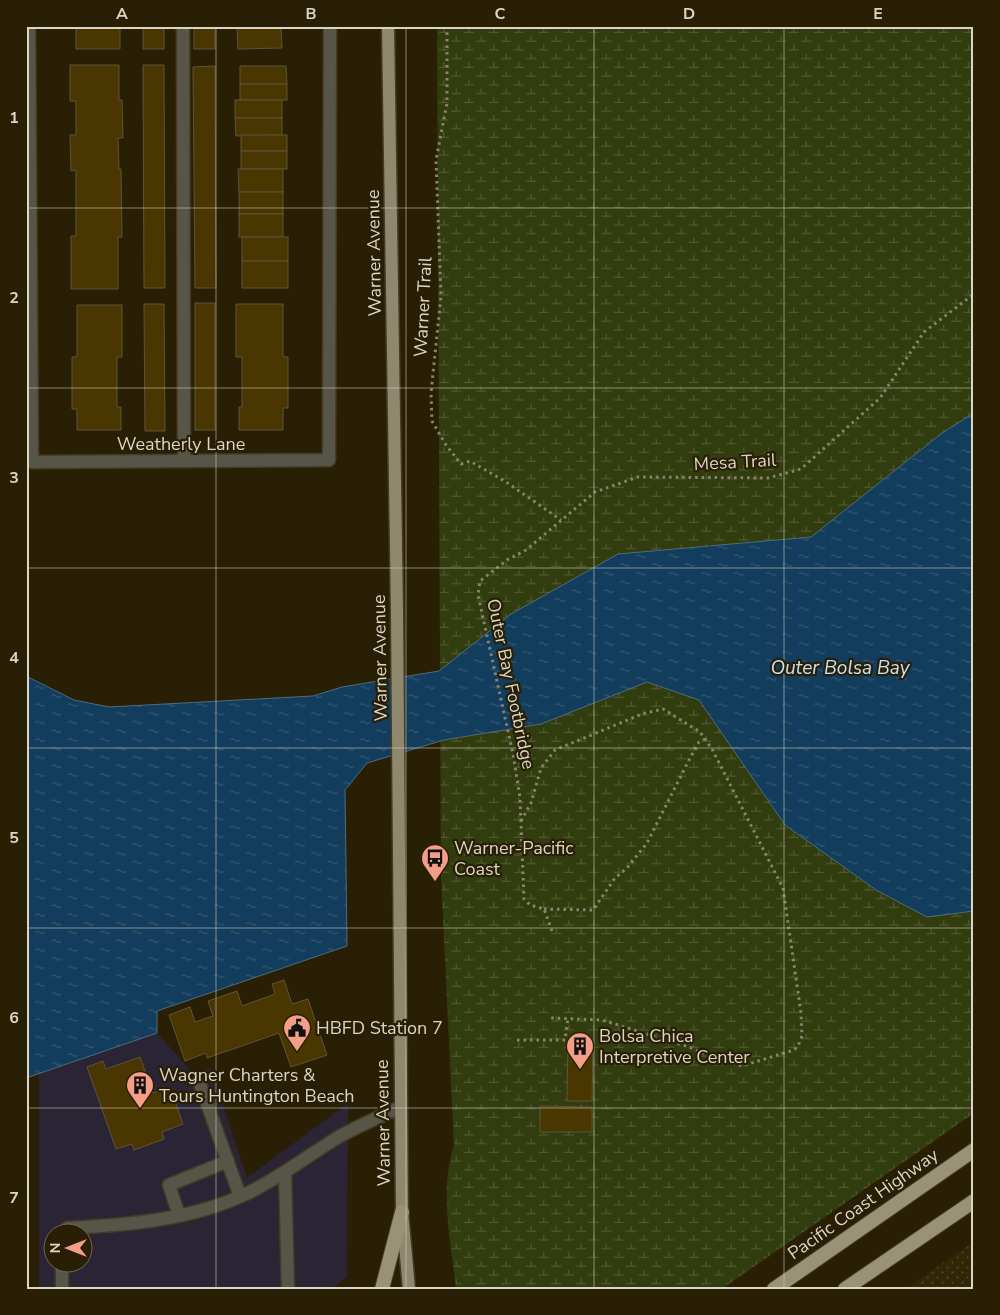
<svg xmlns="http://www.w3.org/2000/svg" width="1000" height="1315" viewBox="0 0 1000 1315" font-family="'Nunito Sans',sans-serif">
  <defs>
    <pattern id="wetland-marsh" width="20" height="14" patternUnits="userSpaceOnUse" patternTransform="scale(1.25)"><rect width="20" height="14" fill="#323d0f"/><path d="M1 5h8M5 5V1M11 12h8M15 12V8" fill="none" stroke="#4f5830"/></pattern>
    <pattern id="sand-dots" width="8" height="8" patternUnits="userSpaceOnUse" patternTransform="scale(1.25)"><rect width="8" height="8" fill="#2f2706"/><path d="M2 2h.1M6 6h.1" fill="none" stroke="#4d4529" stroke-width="1.8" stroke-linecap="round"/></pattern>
    <pattern id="water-ripples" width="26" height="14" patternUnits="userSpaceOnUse" patternTransform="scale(1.25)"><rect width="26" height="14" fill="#133d5d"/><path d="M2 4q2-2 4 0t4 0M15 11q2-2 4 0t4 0" fill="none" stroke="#355873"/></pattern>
  </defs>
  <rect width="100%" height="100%" fill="#291f05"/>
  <path fill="#2a2434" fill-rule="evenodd" d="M157,1033l36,40 18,-5 36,110 101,-75 -1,174 -16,12h-292v-215zM52,1232h30v30h-30z"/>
  <path fill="url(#wetland-marsh)" d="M437,26h537v1087l-252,176h-266c-5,-47 -17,-98 -2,-143l-13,-270z"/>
  <path fill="url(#sand-dots)" d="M974,1241v48h-68z"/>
  <path fill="url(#water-ripples)" stroke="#4f6b7c" d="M974,413v498l-47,6 -51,-27 -91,-65 -86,-125 -52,-18 -106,42 -97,16 -77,23 -22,27 2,156 -190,65v22l-131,45v-402l48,24 35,7 204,-11 29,-9 97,-16 72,-57 107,-60 193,-17 131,-104z"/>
  <g fill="#493600" stroke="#5f543a">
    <rect x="143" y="26" width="21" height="23"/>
    <rect x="194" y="26" width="21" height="23"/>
    <path d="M281,26l1,22 -44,1 -1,-22z"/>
    <path d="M120,27v22h-44v-21z"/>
    <path d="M70,65h49v35h3l1,38h-5l1,31h2l1,68h-4v52h-47v-53h5v-66l-5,1 -1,-36h6v-34h-6z"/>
    <path d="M143,65h21l1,223h-21z"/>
    <path d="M215,66l1,222h-21l-2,-221z"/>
    <path d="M240,66h46l1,18h-47z"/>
    <rect x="240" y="84" width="47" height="16"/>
    <rect x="235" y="100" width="47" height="18"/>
    <path d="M235,118h47v17l-46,1z"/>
    <rect x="241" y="135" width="46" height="16"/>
    <rect x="241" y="151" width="46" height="18"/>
    <path d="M238,169h45v23h-44z"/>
    <rect x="239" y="192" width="44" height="22"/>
    <rect x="239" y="214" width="44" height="23"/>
    <rect x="242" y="237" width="46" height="24"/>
    <rect x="242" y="261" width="46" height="27"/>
    <rect x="195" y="303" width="20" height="127"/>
    <path d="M144,304h20l1,127h-20z"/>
    <path d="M236,304h47v53h5v51h-5v22h-44v-23h3v-50h-6z"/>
    <path d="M77,305h45v52h-5v50h4v23h-44v-21h-5v-52h5z"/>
    <path d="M284,980l8,24 16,-5 19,56 -36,12 -12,-34 -72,25 -1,-5 -21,8 -16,-46 21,-8 5,15 18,-6 -5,-15 29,-10 5,15 33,-12 -3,-10z"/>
    <path d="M568,1039h25l-1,62h-25z"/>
    <path d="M140,1057l13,36 17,-6 13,37 -21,8 2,7 -30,11 -2,-6 -16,5 -29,-82 16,-6 3,8z"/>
    <path d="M540,1106l52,1v25h-52z"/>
  </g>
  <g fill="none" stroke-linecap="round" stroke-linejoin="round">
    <g stroke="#453c24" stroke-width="15">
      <g id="service">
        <path d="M183,26l1,435"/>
        <path d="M200,1084l40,112"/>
        <path d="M285,1173l3,116"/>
        <path d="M179,1215l-10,-30 59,-24"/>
        <path d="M64,1232l3,-4c61,-3 125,-8 181,-35 29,-14 54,-33 81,-50 22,-15 48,-24 71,-36"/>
        <path d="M62,1262v27"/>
      </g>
    </g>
    <g stroke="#453c24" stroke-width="15">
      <path id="minor" d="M29,26l3,436 297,-2 1,-434"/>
    </g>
    <g stroke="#453c24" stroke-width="15">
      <path id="primary" d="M388,26l9,586 5,600 7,77"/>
    </g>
    <g stroke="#453c24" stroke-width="16">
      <g id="trunk">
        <path d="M382,1289l20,-77"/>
        <path d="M774,1289l200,-139"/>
        <path d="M845,1289l129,-88"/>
      </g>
    </g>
    <g stroke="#8b836f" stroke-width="3" stroke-dasharray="2.5 4" stroke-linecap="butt">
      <path d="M447,26v77l-11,57 5,136 -10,97 1,28 14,24 15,19 9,-3 36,21 55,38"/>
      <path d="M521,821l10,-18 10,-35 14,-18 87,-36 21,-5 37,23 12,17 71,139 18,125 1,23 -4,10 -4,4 -52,16 -28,-8 -25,-11 -87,-27 -51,-2"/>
      <path d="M544,909l49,1 22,-32 12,-10 20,-25 42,-83 10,-18 6,-3"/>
      <path d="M552,931l-8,-22 -14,-4 -6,-6 -4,-101 -7,-44 -35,-159 2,-14 27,-21 19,-10 69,-58 43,-15 130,1 33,-9 79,-71 44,-66 50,-38"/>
      <path d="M517,1040h48l3,-22"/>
    </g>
    <use href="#service" stroke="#575448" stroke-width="12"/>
    <use href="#minor" stroke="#575448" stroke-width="12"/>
    <use href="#primary" stroke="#8e886f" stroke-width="12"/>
    <use href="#trunk" stroke="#999277" stroke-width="14"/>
  </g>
  <path fill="none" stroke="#dbd5c6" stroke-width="1" stroke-opacity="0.55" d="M216,26v1263M406,26v1263M594,26v1263M784,26v1263M26,208h948M26,388h948M26,568h948M26,748h948M26,928h948M26,1108h948"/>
  <defs>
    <g id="bus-pin" transform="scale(1.4375)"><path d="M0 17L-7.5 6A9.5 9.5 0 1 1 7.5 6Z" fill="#f49e87" stroke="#291f05"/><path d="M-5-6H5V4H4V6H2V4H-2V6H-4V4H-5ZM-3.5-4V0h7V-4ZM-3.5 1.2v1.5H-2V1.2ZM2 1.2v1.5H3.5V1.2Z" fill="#111"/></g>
    <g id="civic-pin" transform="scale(1.4375)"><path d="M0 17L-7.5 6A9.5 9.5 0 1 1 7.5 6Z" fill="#f49e87" stroke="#291f05"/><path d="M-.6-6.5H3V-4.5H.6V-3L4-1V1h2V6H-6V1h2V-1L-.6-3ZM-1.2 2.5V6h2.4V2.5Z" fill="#111"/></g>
    <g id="building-pin" transform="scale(1.4375)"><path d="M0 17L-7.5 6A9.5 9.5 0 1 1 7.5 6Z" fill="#f49e87" stroke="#291f05"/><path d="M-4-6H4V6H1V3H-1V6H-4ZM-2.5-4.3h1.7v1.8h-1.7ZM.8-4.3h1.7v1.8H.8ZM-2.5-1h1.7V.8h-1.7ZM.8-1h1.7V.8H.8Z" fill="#111"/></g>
  </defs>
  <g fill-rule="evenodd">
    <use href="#bus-pin" x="435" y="858"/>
    <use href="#civic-pin" x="297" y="1028"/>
    <use href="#building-pin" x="580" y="1046"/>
    <use href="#building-pin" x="140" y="1085"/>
  </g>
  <g text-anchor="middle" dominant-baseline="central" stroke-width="4.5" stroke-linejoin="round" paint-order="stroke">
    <g font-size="18" fill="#dbd5c6" stroke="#291f05">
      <text transform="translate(374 253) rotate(-91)">Warner Avenue</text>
      <text transform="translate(423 307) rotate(-87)">Warner Trail</text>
      <text x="181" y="444">Weatherly Lane</text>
      <text transform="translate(735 462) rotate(-3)">Mesa Trail</text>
      <text transform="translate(380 658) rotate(-91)">Warner Avenue</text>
      <text transform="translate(511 684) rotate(78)">Outer Bay Footbridge</text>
      <text transform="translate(383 1123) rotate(-91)">Warner Avenue</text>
      <text transform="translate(863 1204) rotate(-35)">Pacific Coast Highway</text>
    </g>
    <g font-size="18" fill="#dbd5c6" stroke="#291f05" text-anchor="start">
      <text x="454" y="848">Warner-Pacific<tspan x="454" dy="21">Coast</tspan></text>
      <text x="316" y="1028">HBFD Station 7</text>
      <text x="599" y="1036">Bolsa Chica<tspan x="599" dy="21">Interpretive Center</tspan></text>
      <text x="159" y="1075">Wagner Charters &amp;<tspan x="159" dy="21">Tours Huntington Beach</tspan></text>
    </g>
    <g font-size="19" font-style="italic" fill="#c7e0f6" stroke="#291f05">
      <text x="840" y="668">Outer Bolsa Bay</text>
    </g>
  </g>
  <rect width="1000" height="1315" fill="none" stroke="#291f05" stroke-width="55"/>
  <g transform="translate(68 1248) rotate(270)"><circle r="24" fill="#291f05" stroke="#706852"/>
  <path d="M0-4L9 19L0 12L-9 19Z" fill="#f49e87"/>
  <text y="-8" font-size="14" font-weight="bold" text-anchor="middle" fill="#dbd5c6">N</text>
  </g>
  <rect x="28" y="28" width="944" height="1260" fill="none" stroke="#dbd5c6" stroke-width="2"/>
  <g font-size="16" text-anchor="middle" font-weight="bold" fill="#dbd5c6">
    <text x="122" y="19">A</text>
    <text x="311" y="19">B</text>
    <text x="500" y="19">C</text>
    <text x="689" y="19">D</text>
    <text x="878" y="19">E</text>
    <text x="14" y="123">1</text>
    <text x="14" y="303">2</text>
    <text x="14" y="483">3</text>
    <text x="14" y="663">4</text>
    <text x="14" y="843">5</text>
    <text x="14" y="1023">6</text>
    <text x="14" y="1203">7</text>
  </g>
</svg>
